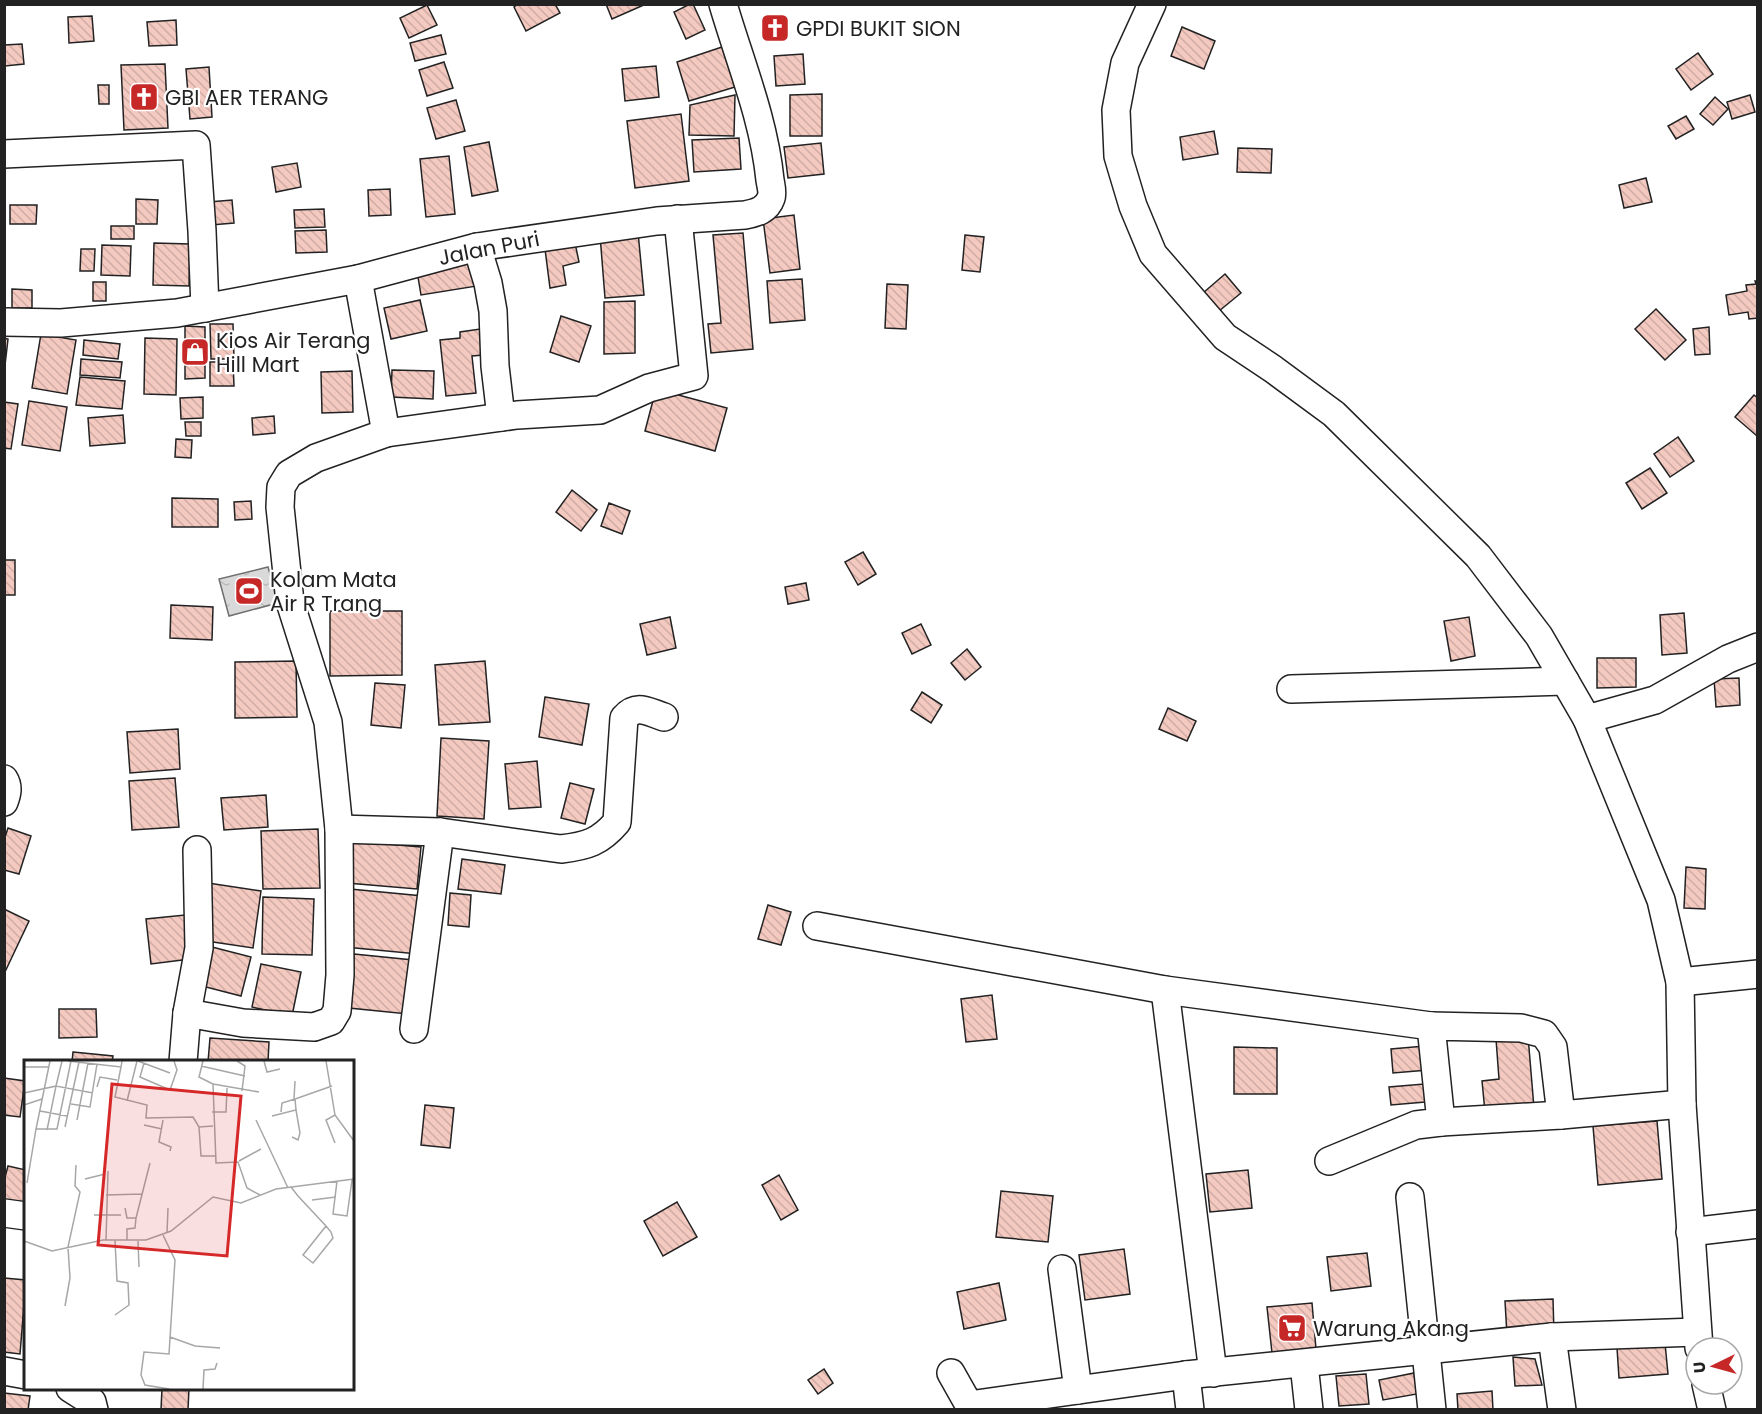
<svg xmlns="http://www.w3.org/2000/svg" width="1762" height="1414" viewBox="0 0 1762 1414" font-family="Poppins,sans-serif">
  <defs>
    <pattern id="water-ripples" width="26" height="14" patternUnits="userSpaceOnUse" patternTransform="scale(1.5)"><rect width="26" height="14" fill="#d9d9d9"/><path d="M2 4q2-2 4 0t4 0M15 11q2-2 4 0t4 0" fill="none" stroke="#bababa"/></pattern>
    <pattern id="building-back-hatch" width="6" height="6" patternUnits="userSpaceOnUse" patternTransform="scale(1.5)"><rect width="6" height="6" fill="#f3c9c0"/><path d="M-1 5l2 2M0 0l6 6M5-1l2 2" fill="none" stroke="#d0aca5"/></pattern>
  </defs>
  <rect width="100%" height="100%" fill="#fff"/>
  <path fill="url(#water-ripples)" stroke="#6f6f6f" stroke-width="1.5" d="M268,567l10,36 -49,13 -10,-37z"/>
  <g fill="url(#building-back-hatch)" stroke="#222" stroke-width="1.5">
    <path d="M518,4h37l5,9 -34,18 -12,-24z"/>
    <path d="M606,4h40l-34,15z"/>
    <path d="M690,4h3l12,26 -19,9 -12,-27z"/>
    <path d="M427,5l10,20 -28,13 -9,-20z"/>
    <path d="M92,16l2,25 -25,2 -1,-26z"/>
    <path d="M785,18l1,18 -20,2 -1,-18z"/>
    <path d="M176,20l1,25 -28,1 -2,-24z"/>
    <path d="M1182,27l33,14 -11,28 -33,-13z"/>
    <path d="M441,35l5,19 -31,7 -5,-18z"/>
    <path d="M22,44l2,20 -19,2 -1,-21z"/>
    <path d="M722,47l13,40 -46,14 -12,-39z"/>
    <path d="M1698,53l15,21 -22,16 -15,-21z"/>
    <path d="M803,54l2,30 -29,2 -2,-30z"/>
    <path d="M444,62l9,26 -26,8 -8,-26z"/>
    <path d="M165,64l3,64 -44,2 -3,-65z"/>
    <path d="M656,66l3,31 -34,4 -3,-32z"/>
    <path d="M209,67l3,50 -22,2 -4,-50z"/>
    <path d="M98,85h11v19h-10z"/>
    <path d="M822,94v42h-32v-41z"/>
    <path d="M735,95l-1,41 -45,-1 1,-30z"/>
    <path d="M1750,95l5,17 -23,7 -5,-17z"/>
    <path d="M1715,97l13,12 -15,16 -13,-11z"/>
    <path d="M456,100l9,31 -29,8 -9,-31z"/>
    <path d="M681,114l8,67 -54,7 -8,-67z"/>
    <path d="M1686,116l8,13 -18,10 -8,-13z"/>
    <path d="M1214,131l4,23 -35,6 -3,-23z"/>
    <path d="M739,138l2,31 -47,3 -2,-32z"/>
    <path d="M489,142l9,49 -26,5 -8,-49z"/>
    <path d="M821,143l3,31 -36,4 -4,-31z"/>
    <path d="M1238,148l34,1 -1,24 -34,-1z"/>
    <path d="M449,156l6,58 -29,3 -6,-58z"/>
    <path d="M297,163l4,24 -25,5 -4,-25z"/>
    <path d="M1646,178l6,24 -28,6 -5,-23z"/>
    <path d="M390,189l1,26 -22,1 -1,-26z"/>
    <path d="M136,199l22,1 -1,24h-21z"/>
    <path d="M232,200l2,23 -23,2 -2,-23z"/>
    <path d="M10,205h27l-1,19h-26z"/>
    <path d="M324,209l1,18 -30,1 -1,-18z"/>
    <path d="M794,215l6,54 -30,4 -7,-54z"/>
    <rect x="111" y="226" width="23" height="13"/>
    <path d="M326,230l1,22 -31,1 -1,-22z"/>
    <path d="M638,232l6,63 -39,3 -5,-63z"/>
    <path d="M743,233l10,116 -42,4 -3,-29 13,-1 -8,-88z"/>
    <path d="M965,235l19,2 -4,35 -18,-2z"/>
    <path d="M154,243l36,1 -1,42 -36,-1z"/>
    <path d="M575,243l4,19 -16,4 3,19 -16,3 -5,-39z"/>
    <path d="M102,245l29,1 -1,30 -29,-1z"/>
    <path d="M81,249h14l-1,22h-14z"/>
    <path d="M473,261l4,25 -56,9 -4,-24z"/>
    <path d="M1225,274l16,19 -22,18 -16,-18z"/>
    <path d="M802,279l3,41 -35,3 -3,-42z"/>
    <path d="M1755,281h3v37l-9,1 -1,-7 -19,3 -3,-20 21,-4 -1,-6 10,-1z"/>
    <rect x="93" y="282" width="13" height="19"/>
    <path d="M887,284l21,1 -2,44 -21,-1z"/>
    <path d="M12,289l20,1v18h-20z"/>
    <path d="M420,300l7,31 -36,8 -7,-31z"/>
    <path d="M635,301v52l-31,1v-52z"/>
    <path d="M1656,309l30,31 -21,20 -30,-31z"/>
    <path d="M561,316l30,10 -12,36 -29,-10z"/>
    <path d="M210,324h23l1,35h-23z"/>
    <path d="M185,326l20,1v51l-20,1z"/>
    <path d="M1709,327l1,27 -15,1 -2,-26z"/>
    <path d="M480,329l3,26 -11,1 4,37 -30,3 -6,-56 20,-2v-6z"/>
    <path d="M41,334l35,6 -9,54 -35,-6z"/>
    <path d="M4,338l4,1 -4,35z"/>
    <path d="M145,338l32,1 -1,56 -32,-1z"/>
    <path d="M84,340l36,4 -2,15 -35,-4z"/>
    <path d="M81,359l41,3 -2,16 -40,-3z"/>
    <path d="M210,362h23l1,24h-24z"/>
    <path d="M392,370l42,1 -1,28 -42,-2z"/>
    <path d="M352,371l1,41 -31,1 -1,-41z"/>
    <path d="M80,377l45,4 -3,28 -46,-4z"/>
    <path d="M656,389l71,19 -12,43 -70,-20z"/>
    <path d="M1754,395l4,3 -1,38 -22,-19z"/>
    <path d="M203,397v21l-22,1 -1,-21z"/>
    <path d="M29,401l38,6 -7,44 -38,-6z"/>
    <path d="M4,402l14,2 -7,45 -7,-1z"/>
    <path d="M123,415l2,28 -35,3 -2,-28z"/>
    <path d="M274,416l1,17 -22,2 -1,-17z"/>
    <path d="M185,422h16v14h-15z"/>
    <path d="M1678,437l16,24 -24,16 -16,-23z"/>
    <path d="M176,439l16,1 -1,18 -16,-1z"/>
    <path d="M1650,468l17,25 -25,16 -16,-26z"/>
    <path d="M572,490l25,20 -16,21 -25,-19z"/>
    <path d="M172,498l46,1v28h-46z"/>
    <path d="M251,501l1,18 -17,1 -1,-18z"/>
    <path d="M609,503l21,8 -8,23 -21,-8z"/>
    <path d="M863,552l13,22 -18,11 -13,-23z"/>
    <rect x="4" y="560" width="11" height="35"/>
    <path d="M806,583l3,17 -21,4 -3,-17z"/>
    <path d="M171,605l42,2 -1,33 -42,-2z"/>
    <path d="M330,611h72v64l-72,1z"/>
    <path d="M1684,613l3,40 -25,2 -2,-40z"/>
    <path d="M670,617l6,31 -29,7 -7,-31z"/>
    <path d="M1469,617l6,39 -24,5 -7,-40z"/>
    <path d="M921,624l10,21 -19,9 -10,-21z"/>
    <path d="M967,649l14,18 -16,13 -14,-17z"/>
    <path d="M1597,658h39v29l-39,1z"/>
    <path d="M296,661l1,56 -62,1v-56z"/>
    <path d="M485,661l5,61 -51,3 -4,-60z"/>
    <path d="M1739,678l1,27 -24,2 -2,-28z"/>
    <path d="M375,683l30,2 -4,43 -30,-3z"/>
    <path d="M922,692l20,13 -11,18 -20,-13z"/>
    <path d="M545,697l44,7 -7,41 -43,-8z"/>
    <path d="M1168,708l28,13 -9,20 -28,-12z"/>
    <path d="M178,729l2,40 -50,4 -3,-41z"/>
    <path d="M441,738l48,3 -5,78 -47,-3z"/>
    <path d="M537,761l4,46 -32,2 -4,-45z"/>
    <path d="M175,778l4,49 -47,3 -3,-49z"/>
    <path d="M570,783l24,6 -9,35 -24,-6z"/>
    <path d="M266,795l2,32 -44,3 -3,-32z"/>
    <path d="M8,828l23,8 -12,38 -15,-4v-30z"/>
    <path d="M318,829l2,59 -57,1 -2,-58z"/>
    <path d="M350,841l71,6 -4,42 -70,-6z"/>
    <path d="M462,859l43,6 -4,29 -43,-5z"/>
    <path d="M1686,867l20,2 -1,40 -21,-1z"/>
    <path d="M208,883l53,8 -8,57 -53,-8z"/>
    <path d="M350,889l73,7 -5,58 -73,-7z"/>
    <path d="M450,893l21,2 -2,32 -21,-2z"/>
    <path d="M263,897l51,2 -2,56 -50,-1z"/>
    <path d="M768,905l23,7 -10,33 -23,-6z"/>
    <path d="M4,909l25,12 -25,53z"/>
    <path d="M185,915l5,44 -39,5 -5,-45z"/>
    <path d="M212,947l39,10 -10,39 -39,-10z"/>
    <path d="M354,954l59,6 -5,54 -59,-6z"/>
    <path d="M261,964l40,8 -9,44 -40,-9z"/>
    <path d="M992,995l5,44 -31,3 -5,-43z"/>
    <path d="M59,1009h37l1,28 -38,1z"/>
    <path d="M1528,1036l6,72 -49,4 -3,-31 17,-2 -3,-40z"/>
    <path d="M210,1038l59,4 -1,20h-60z"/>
    <path d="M1425,1046l3,24 -35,3 -2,-24z"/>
    <path d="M1234,1047l43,1v46h-43z"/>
    <path d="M73,1052l40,4 -1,6h-40z"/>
    <path d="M4,1078l21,3 -5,36 -16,-2z"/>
    <path d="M1424,1084l1,18 -34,3 -2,-18z"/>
    <path d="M425,1105l29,3 -4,40 -29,-3z"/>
    <path d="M1657,1121l5,58 -64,6 -5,-59z"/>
    <path d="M8,1166l18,4v35l-22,-4v-20z"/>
    <path d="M1248,1170l4,38 -42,4 -4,-38z"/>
    <path d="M779,1175l19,35 -17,10 -19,-35z"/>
    <path d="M1001,1191l52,5 -5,46 -52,-5z"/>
    <path d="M677,1202l20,35 -34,19 -19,-35z"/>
    <path d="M1124,1249l6,45 -45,6 -6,-45z"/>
    <path d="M1367,1253l4,33 -40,5 -4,-34z"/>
    <path d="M4,1278l22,2 -6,74 -16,-2z"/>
    <path d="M999,1283l7,37 -42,9 -7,-37z"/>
    <path d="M1553,1299l1,34 -47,2 -2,-34z"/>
    <path d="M1312,1303l4,46 -44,4 -5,-46z"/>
    <path d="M1665,1343l3,31 -49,4 -2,-30z"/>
    <path d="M1513,1357l22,2 7,26 -27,1z"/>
    <path d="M824,1369l9,14 -15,11 -10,-14z"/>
    <path d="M1414,1373l3,21 -34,6 -4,-20z"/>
    <path d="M1366,1374l3,30 -30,2 -3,-30z"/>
    <path d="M162,1388h27l-1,22h-27z"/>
    <path d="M1492,1391l1,19h-35l-1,-16z"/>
    <path d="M4,1393l26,3 -2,14h-24z"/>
  </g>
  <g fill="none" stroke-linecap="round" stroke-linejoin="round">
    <g stroke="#222" stroke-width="30">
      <g id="minor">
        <path d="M1152,4l-27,59 -9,47 2,46 15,50 20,48 72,83 48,32 61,45 144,142 61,80 48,83 74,181 19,82 2,122 17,244"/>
        <path d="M4,154l192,-9 6,86 3,77"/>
        <path d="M477,247l11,36 5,28 2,55 6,51"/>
        <path d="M4,322l57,1 116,-10 181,-34 119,-32 180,-26 88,-6c11,-2 22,-5 26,-17 2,-5 0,-12 -1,-18 -6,-61 -30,-118 -47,-176"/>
        <path d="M386,433l131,-18 83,-5 49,-22 45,-12 -16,-157"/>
        <path d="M1291,689l274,-8"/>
        <path d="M1587,719l68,-19 73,-41 30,-12"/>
        <path d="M4,779c5,8 3,15 0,23"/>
        <path d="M339,829l101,3 121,17c26,-3 39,-7 56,-27l7,-104c13,-15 24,-6 40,-1"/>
        <path d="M817,926l348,64 266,36"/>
        <path d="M1680,982l78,-8"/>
        <path d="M1165,990l48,383"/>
        <path d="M187,1013l12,-65 -2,-98"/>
        <path d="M414,1029l26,-197"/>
        <path d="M183,1062l4,-49 56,10 71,4 17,-6 6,-10 3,-36 -1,-146 -11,-107 -38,-120 -10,-95 1,-20 8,-13 27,-16 70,-25 -28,-154"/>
        <path d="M1441,1122l120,-7"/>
        <path d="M1329,1161l87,-36 25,-3 -10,-96 90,2 23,6 9,13 8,68 121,-11"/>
        <path d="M1410,1197l22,213"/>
        <path d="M4,1213l22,3"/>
        <path d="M1690,1232l68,-8"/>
        <path d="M1062,1269l16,121"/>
        <path d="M1552,1337l10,73"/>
        <path d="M1304,1364l5,46"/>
        <path d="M4,1371l22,4"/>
        <path d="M951,1373l18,32 217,-30 366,-38 145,-5"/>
        <path d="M1186,1375l4,35"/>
        <path d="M1706,1384l6,26"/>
        <path d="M70,1388l22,14 2,8"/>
      </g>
    </g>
    <use href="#minor" stroke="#fff" stroke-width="27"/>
  </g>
  <defs>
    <g id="church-square" transform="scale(1.5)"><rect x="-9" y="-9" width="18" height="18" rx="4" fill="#c62828" stroke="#fff"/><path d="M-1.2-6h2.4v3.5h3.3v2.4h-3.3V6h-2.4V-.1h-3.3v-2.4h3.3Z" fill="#fff"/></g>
    <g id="shop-square" transform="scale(1.5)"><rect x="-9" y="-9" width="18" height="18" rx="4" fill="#c62828" stroke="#fff"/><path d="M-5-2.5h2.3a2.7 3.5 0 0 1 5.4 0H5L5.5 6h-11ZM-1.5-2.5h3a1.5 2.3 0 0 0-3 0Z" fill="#fff"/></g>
    <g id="stadium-square" transform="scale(1.5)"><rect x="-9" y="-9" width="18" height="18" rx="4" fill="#c62828" stroke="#fff"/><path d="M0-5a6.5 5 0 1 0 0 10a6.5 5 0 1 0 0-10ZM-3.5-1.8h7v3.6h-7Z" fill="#fff"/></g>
    <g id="supermarket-square" transform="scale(1.5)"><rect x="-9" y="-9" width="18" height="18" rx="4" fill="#c62828" stroke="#fff"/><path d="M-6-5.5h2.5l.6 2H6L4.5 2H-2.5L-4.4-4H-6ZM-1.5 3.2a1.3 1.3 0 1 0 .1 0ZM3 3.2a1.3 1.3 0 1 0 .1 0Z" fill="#fff"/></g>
  </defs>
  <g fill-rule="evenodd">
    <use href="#church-square" x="775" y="28"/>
    <use href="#church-square" x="144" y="97"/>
    <use href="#shop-square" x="195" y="352"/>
    <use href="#stadium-square" x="249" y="591"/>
    <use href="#supermarket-square" x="1292" y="1328"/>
  </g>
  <g text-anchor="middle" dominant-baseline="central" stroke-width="4.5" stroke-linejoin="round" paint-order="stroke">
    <g font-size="21" fill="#222" stroke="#fff" text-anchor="start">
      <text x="796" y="28">GPDI BUKIT SION</text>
      <text x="165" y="97">GBI AER TERANG</text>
      <text x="216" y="340">Kios Air Terang<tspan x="216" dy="24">Hill Mart</tspan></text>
      <text x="270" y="579">Kolam Mata<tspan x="270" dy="24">Air R Trang</tspan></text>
      <text x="1313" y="1328">Warung Akang</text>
    </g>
    <g font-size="21" fill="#222" stroke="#fff">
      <text transform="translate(489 248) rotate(-11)">Jalan Puri</text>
    </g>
  </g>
  <g transform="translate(24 1060)">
    <rect width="330" height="330" fill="#fff"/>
    <path fill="none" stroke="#a7a7a7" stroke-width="1.5" d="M26,1l-14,68h21l14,-68M44,1l53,6 1,-6M114,1l32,12M179,1l-4,16 14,7 3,79 22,-1 9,26 13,7M213,1l8,5 -3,25M240,1l3,11 13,-3M302,1l9,54 19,26M120,3l-4,14 30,13 7,-20 -3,-9M177,6l44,10M0,7h25M97,7l-6,30 32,8 -1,13 47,-1 6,10 14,-1M189,24l46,8M73,27l3,-10 17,3M0,33l32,-7 6,-25M270,39l1,-18M103,41l10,-40M47,44l19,3 7,-43M0,45l18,-6M16,51l27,5M188,52h14l1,-24M257,52l1,-9 13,-4M311,55l-9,5 9,23M248,56l24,-6 -1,-11 37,-13M53,60l11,-57M139,60l-4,22 12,5 -1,4M232,60l32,68M120,65l18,4M41,67l14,-65M175,67l2,29h15M23,70l9,-44 37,7M268,77l6,3 2,-7 -4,-23M215,101l22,-12M61,119l20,-5M313,121l-4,33 14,2 5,-36M3,123l9,-54M267,127l7,9 28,30 5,6 2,6 -20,25 -10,-8 23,-29M82,135l36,-1M288,140l24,-3M101,148l2,10h9l-1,10 -8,1v11M70,155h27M112,158l14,-55M143,173l1,-25M139,175l12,25 -6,94 -25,-2 -3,23 4,10 24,4M82,180l2,-69M0,181l28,10 51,-11h43l25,-9 42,-34 28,6 35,-14 78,-10M114,181l1,26M0,242v26M41,246l5,-28 -2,-31 12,-55 -5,-6 1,-21M91,255l14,-10 -1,-22 -11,-2 -2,-41M146,277l25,9 25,2M179,329l1,-19 11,-1 2,-6"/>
    <path fill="#d62828" fill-opacity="0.15" stroke="#d62828" stroke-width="3" d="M88,24l129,12 -14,160 -129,-11z"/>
    <rect width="330" height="330" fill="none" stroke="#222" stroke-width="3"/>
  </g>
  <rect width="1762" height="1414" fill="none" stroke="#222222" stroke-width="12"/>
  <g transform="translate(1714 1366) rotate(265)"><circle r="28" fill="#ffffff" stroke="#a7a7a7" stroke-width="1.5"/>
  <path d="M0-4.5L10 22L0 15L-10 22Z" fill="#c62828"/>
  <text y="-9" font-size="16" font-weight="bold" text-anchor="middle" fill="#222222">U</text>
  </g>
</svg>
